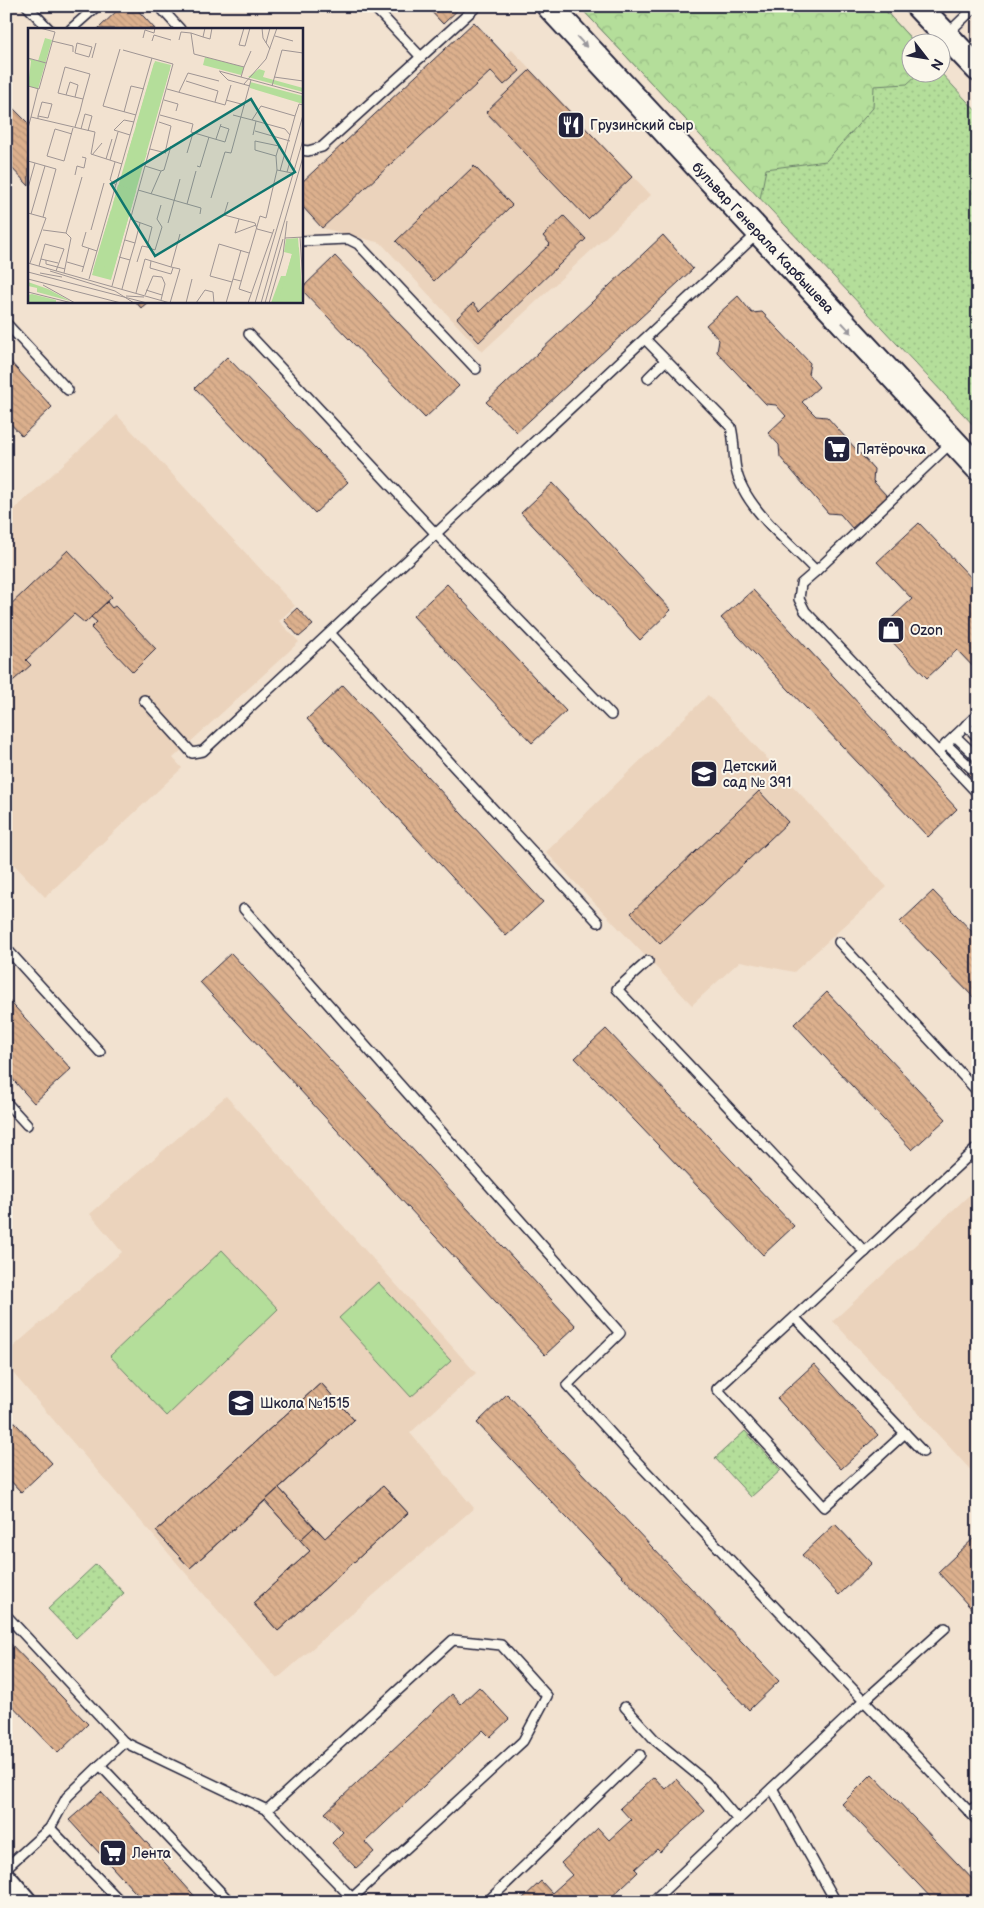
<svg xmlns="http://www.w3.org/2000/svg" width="984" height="1908" viewBox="0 0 984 1908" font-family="'Balsamiq Sans',sans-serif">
  <defs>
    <pattern id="green-dots" width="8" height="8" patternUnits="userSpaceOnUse" patternTransform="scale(1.25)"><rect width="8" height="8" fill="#b4de9a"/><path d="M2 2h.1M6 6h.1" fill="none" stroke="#9abe86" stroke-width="1.8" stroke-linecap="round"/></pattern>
    <pattern id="forest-crowns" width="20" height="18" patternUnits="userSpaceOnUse" patternTransform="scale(1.25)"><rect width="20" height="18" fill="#b4de9a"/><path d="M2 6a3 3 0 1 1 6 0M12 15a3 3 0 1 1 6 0" fill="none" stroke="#9abe86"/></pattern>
    <pattern id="building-back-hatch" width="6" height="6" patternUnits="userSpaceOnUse" patternTransform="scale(1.25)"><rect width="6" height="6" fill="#dcb08d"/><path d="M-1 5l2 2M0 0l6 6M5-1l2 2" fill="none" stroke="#bc977b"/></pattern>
  </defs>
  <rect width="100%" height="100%" fill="#f2e2d0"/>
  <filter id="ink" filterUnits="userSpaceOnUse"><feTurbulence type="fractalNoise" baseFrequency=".02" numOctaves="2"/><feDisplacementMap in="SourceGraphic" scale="10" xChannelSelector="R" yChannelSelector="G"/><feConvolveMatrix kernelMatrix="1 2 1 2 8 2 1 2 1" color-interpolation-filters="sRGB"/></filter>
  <g filter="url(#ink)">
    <g fill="#ebd3bc">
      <path d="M512,50l139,145 -169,157 -101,-109 -59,-15z"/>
      <path d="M117,415l178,191 -16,15 20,21 -126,116 9,10 -137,129 -39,-41v-339z"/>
      <path d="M708,695l179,192 -93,85 -54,-11 -48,44 -146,-153z"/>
      <path d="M226,1096l250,277 -66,60 64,75 -197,171 -271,-314v-12l116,-101 -32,-38z"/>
      <path d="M978,1187v291l-145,-157z"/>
    </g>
    <g fill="url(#green-dots)" stroke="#6b806a">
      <path d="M579,6h302l33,36h-2v30l29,1 37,40v317z"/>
      <path d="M745,1431l36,39 -30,27 -36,-39z"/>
      <path d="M96,1564l28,29 -48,45 -28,-29z"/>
    </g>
    <path fill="url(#forest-crowns)" stroke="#6b806a" d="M579,6h302l33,36h-2v30l7,1 -12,11 -33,2 -1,22 -47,53 -60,8 -6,30z"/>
    <g fill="#b4de9a" stroke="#6b806a">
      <path d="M222,1250l56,59 -111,107 -57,-60z"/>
      <path d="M378,1282l73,79 -40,36 -72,-79z"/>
    </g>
    <g fill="url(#building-back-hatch)" stroke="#22223b">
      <path d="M122,6h12l21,23h-57z"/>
      <path d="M426,6h36l-19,18z"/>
      <path d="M474,22l46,49 -16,14 -13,-14 -169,157 -21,-23v-22z"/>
      <path d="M530,70l102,107 -44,42 -102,-107z"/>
      <path d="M12,107l17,17v62l-23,-24v-50z"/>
      <path d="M474,166l38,39 -78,76 -38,-40z"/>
      <path d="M564,216l22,23 -107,103 -22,-24 16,-15 7,8 70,-67 -7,-8z"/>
      <path d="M663,235l30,34 -176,163 -31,-30z"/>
      <path d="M335,256l124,130 -34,32 -124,-129z"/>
      <path d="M738,296l14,17 10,-1 48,51 -2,11 11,13 -17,15 14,14 11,1 47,52 -1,12 15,16 -36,31 -12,-14 -12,-1 -48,-56 -1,-12 -11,-12 18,-17 -10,-11 -10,-1 -49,-52 2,-12 -13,-15z"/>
      <path d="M135,301h14l-8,7z"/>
      <path d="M6,357l46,50 -30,29 -16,-17z"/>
      <path d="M227,357l121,125 -33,31 -120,-125z"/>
      <path d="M553,483l118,127 -31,30 -119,-127z"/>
      <path d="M919,523l59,62v87l-21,-22 -30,28 -47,-49 32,-30 -35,-37z"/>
      <path d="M68,550l44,47 -27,26 -11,-9 -48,46 5,5 -25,22v-78z"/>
      <path d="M447,584l119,127 -34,32 -119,-127z"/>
      <path d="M753,590l204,219 -29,28 -207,-219z"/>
      <path d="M107,602l5,6 3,-2 41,43 -23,23 -42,-44 6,-6 -6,-5z"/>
      <path d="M297,608l16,17 -14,12 -15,-17z"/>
      <path d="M343,685l200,217 -37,34 -199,-217z"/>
      <path d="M978,762v22l-11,-11z"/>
      <path d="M759,791l29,31 -128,122 -29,-31z"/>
      <path d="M933,891l45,47v64l-78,-80z"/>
      <path d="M231,953l345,373 -31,29 -345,-373z"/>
      <path d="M827,992l119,127 -34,31 -118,-126z"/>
      <path d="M6,997l65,72 -37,34 -28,-31z"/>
      <path d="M606,1029l188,197 -31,29 -188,-197z"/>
      <path d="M814,1364l64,71 -37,34 -64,-71z"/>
      <path d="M321,1383l33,37 -75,68 46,50 58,-52 25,27 -130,118 -25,-28 57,-52 -45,-50 -75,67 -34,-37z"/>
      <path d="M321,1383l33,37 -164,148 -34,-37z"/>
      <path d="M507,1394l272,287 -30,29 -272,-287z"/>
      <path d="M6,1413l46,50 -31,29 -15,-16z"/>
      <path d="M383,1486l25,27 -130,118 -25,-28 57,-52 -10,-11 14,-13 11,11z"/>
      <path d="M279,1488l35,39 -14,13 -35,-39z"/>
      <path d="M835,1524l37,39 -33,32 -37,-40z"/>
      <path d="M975,1537l3,4v75l-40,-44z"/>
      <path d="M6,1639l82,85 -30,29 -52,-54z"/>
      <path d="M479,1687l30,32 -19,18 -7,-7 -118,112 9,10 -18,16 -24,-25 11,-11 -18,-19 127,-119 9,10z"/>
      <path d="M872,1774l106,111v17h-43l-93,-98z"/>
      <path d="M654,1777l11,12 11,-10 29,32 -45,41 -3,-3 -22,20 3,3 -32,30h-87l22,-21 11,12 20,-18 -11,-12 37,-35 11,12 22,-20 -11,-12z"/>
      <path d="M101,1792l29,32 70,78h-56l-75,-82z"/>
    </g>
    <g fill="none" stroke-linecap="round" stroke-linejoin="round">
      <g stroke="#22223b" stroke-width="12">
        <g id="lane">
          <path d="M27,6l22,23"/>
          <path d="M159,6l21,23"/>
          <path d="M373,6l48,51"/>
          <path d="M71,29l26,-23"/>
          <path d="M946,35l25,-24 7,-3"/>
          <path d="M301,150l7,1 14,-4 155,-141"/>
          <path d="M301,241l47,-2 10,5 118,125"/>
          <path d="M6,323l62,67"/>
          <path d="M249,334l187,200 175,181"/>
          <path d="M645,339l86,88c4,16 2,27 5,42 7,38 54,74 80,102l-15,13 -2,15 6,12 173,183"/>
          <path d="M648,378l17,-17"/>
          <path d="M816,571l136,-129"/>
          <path d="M330,633l268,289"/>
          <path d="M144,700l48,53 11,-2 555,-518"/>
          <path d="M966,725l12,13"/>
          <path d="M955,736l23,22"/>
          <path d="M946,744l25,24"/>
          <path d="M938,752l40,-38"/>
          <path d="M244,909l376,424 -53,52 72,79 339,357"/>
          <path d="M839,942l139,150"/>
          <path d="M6,948l94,104"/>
          <path d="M648,961l-31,28 248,263"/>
          <path d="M6,1102l21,23"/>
          <path d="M795,1318l128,134"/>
          <path d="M905,1433l-81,74 -107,-118 261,-242"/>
          <path d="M6,1615l118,127"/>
          <path d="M625,1707l30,33 50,41 33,39 126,-119 81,-73"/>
          <path d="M100,1765l130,137"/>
          <path d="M772,1788l64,114"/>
          <path d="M969,1812l9,-8"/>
          <path d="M50,1828l71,74"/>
          <path d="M6,1868l44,-40 17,-31 57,-55 143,68 186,-170 48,5 46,51 -24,45 -171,157 -85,-88"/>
          <path d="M487,1902l153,-147"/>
          <path d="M652,1902l86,-82"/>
        </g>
      </g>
      <g stroke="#22223b" stroke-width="28">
        <g id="secondary">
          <path d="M549,6l429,462"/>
          <path d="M918,6l60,63"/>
          <path d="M6,1881l18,21"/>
        </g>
      </g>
      <use href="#lane" stroke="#fbf7ec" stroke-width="9"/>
      <use href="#secondary" stroke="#fbf7ec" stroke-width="24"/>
    </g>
    <defs><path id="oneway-solid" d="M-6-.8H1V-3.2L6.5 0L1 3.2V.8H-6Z" transform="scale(1.25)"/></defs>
    <g fill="#99979c">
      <use href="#oneway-solid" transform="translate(582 42) rotate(47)"/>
      <use href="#oneway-solid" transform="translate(847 328) rotate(47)"/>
    </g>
  </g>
  <defs>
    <g id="restaurant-square" transform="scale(1.4375)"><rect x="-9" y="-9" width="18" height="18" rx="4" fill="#22223b" stroke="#fbf7ec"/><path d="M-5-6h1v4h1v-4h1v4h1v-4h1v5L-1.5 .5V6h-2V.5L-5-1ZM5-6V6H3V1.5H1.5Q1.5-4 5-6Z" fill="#fff"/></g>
    <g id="supermarket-square" transform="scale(1.4375)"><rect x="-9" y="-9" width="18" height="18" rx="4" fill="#22223b" stroke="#fbf7ec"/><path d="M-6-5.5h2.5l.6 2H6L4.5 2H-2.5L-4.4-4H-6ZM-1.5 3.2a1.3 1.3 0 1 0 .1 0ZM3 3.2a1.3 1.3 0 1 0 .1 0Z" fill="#fff"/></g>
    <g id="shop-square" transform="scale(1.4375)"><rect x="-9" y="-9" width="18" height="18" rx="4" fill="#22223b" stroke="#fbf7ec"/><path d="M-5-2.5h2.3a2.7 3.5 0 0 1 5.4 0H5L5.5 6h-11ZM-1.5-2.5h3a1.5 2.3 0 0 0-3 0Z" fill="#fff"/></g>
    <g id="school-square" transform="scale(1.4375)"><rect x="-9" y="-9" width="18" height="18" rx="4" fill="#22223b" stroke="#fbf7ec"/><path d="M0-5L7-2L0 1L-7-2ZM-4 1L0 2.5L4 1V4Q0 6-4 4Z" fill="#fff"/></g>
  </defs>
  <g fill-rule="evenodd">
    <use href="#restaurant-square" x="571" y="125"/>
    <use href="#supermarket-square" x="837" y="449"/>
    <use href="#shop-square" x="891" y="630"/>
    <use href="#school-square" x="704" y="774"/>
    <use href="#school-square" x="241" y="1403"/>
    <use href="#supermarket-square" x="113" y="1853"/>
  </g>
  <g text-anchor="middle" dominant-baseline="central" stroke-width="4" stroke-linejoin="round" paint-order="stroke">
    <g font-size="14" fill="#22223b" stroke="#fbf7ec" text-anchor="start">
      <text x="590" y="125">Грузинский сыр</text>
      <text x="856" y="449">Пятёрочка</text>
      <text x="910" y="630">Ozon</text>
      <text x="723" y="766">Детский<tspan x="723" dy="16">сад № 391</tspan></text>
      <text x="260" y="1403">Школа №1515</text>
      <text x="132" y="1853">Лента</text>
    </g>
    <g font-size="14" fill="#22223b" stroke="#fbf7ec">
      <text transform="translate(763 238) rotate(47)">бульвар Генерала Карбышева</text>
    </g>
  </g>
  <g transform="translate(28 28)">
    <rect width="275" height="275" fill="#f2e2d0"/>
    <path d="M17,10l7,2 -14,49 -10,-3 3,-25 -3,-3 10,3zM177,29l39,10 -3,8 -38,-10zM127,33l16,4 -60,215 -19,-5zM231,41l6,2 -2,6 40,11v4l-55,-15zM222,54l53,14v8l-53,-16zM270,210l5,65h-32l10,-27h5l6,-22 -8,-2 2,-13zM0,254l20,7 22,12 -33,-9v-4l-9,-2zM4,266l24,6v3h-28v-8z" fill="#b4de9a"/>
    <path d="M126,35l16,6 -20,70 -2,-2 -3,2 3,8 -6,4 5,2 -3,9 -4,-2 -4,3 -3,-7h-6l7,-23h3l-1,-8zM90,157l18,6 -24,84 -2,-5 -3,4 -2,-8 -2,5 -10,-1 18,-60 3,7 -1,7 6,-8v-8l-6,-4zM267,216l4,4 3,55 -23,-4 13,-45 -3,-2 2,-7z" fill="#b4de9a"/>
    <path fill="none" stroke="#9f9594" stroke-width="1" d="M177,0l-2,9 -12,-4 3,21 50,13 -3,10M216,0l-5,17 6,1 5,-18M234,0l1,10 7,11M247,8l18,5M175,9l7,2 2,-11M115,10l2,-8 9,3 1,-5M151,12l2,-8 10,1M24,13l21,5v6M124,13l2,-6 17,5M49,15l15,4 -3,10 -14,-4zM238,15l4,-15M92,21l-17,57 33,9M0,30l18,5M64,30l4,-15M216,39l7,-16M191,43l84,23M192,44l8,8 22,6M246,49l29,4M158,53l32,10 -3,11M216,56l22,-25 11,-31M0,58l11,3 16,-57 -15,-4M244,58l10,-36 21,3M139,61l58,16 6,-20M151,64l9,-19 31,8M38,67l4,-13 8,3 -3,12M136,72l14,4 -2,7M198,72l19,5M96,84l7,-26 13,3M132,87l33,9 -2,8 34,10 4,-13 -9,-3M205,87l23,6 -3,14M267,88l4,-12 4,1M3,89l7,-28M10,91v-3l4,-14 10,2 -4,14 -10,-2M224,92l9,-14 34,10 -15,55M228,93l29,8 5,6M131,94l12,4 -6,27M47,99l5,-16 3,-12 7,-25 -25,-7 -7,26 25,6M0,100l3,-11 64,15 -4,22 31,10M53,101l4,-15 7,2 -4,15M227,103l35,10M44,106l-17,-5 -8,27 17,5 9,-33M102,107l-16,-5 10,-10 10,2M188,111l5,-15M122,121l16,4M159,125l6,-20M64,127l10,-12M248,128l3,-10 -24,-5v9l21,6 1,14 15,3M78,131l6,-20M82,132l8,-28M0,133l28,8 -13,48M87,134l-5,18 6,5M117,138l16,5M169,138l3,1 9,-30M259,144l16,-57M47,147l2,-9 7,2 2,-10 -4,-1M0,160l7,-25M110,162l63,18 -1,6M123,166l10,-23 3,-1 7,-24M183,170l14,-46 6,1 20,-73M200,174l-4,13 31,8 2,6 15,4M159,176l9,-33M0,185l18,5 -16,45M3,186l14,-48M102,191l22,8 -5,20 8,3 7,-23 -5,-8 4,-14M211,191l-4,14 21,-8M140,195l12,-44M15,202l23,3 5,5 -7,35M63,202l13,-47M58,204l-4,14 15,5M38,205l16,-56M272,209l3,47M257,210l18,-1M107,215l5,-20M91,229l11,3 5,-17 -10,-3M13,231l17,4M18,232v4l19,5M123,233l-1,7 21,6 2,-6M39,234l17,5M109,234l5,-16 5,1M0,235l142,40M11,238l6,-22 19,5 -8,22M22,243l65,20 19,12M0,244l119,31M54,244l7,-24M12,245l22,4M0,251l93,24M61,251l63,-221M205,251l8,-29M204,254l-22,-6 9,-32 30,9M15,257l32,18M84,258l61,-222 -50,-14M94,261l8,-29M118,262l16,5M0,264l44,11M108,265l9,-34 26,8 9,-33M223,265l-12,-4 21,-73 6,2 11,-48M117,267l8,-19 9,1 3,7 -4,16M98,268l18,1M142,275l10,-34 -9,-2M158,275l6,-24M168,275l9,-13 8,2 1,11M198,275l7,-24 8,2M220,275l26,-74M227,275l48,-163M233,275l42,-146M237,275l18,-64M241,275l14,-48 4,-34"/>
    <path fill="#0f766e" fill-opacity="0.15" stroke="#0f766e" stroke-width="2.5" d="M223,71l44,73 -140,84 -44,-72z"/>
    <rect width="275" height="275" fill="none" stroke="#22223b" stroke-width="2.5"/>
  </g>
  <rect width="984" height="1908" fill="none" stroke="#fbf7ec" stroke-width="25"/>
  <rect x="12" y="12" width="959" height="1883" fill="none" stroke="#22223b" stroke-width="2" filter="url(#ink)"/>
  <g transform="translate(926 58) rotate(121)"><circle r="24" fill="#fbf7ec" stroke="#a4a2a5"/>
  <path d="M0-4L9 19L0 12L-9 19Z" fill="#22223b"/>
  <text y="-8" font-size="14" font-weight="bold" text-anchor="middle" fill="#22223b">N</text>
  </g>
</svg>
